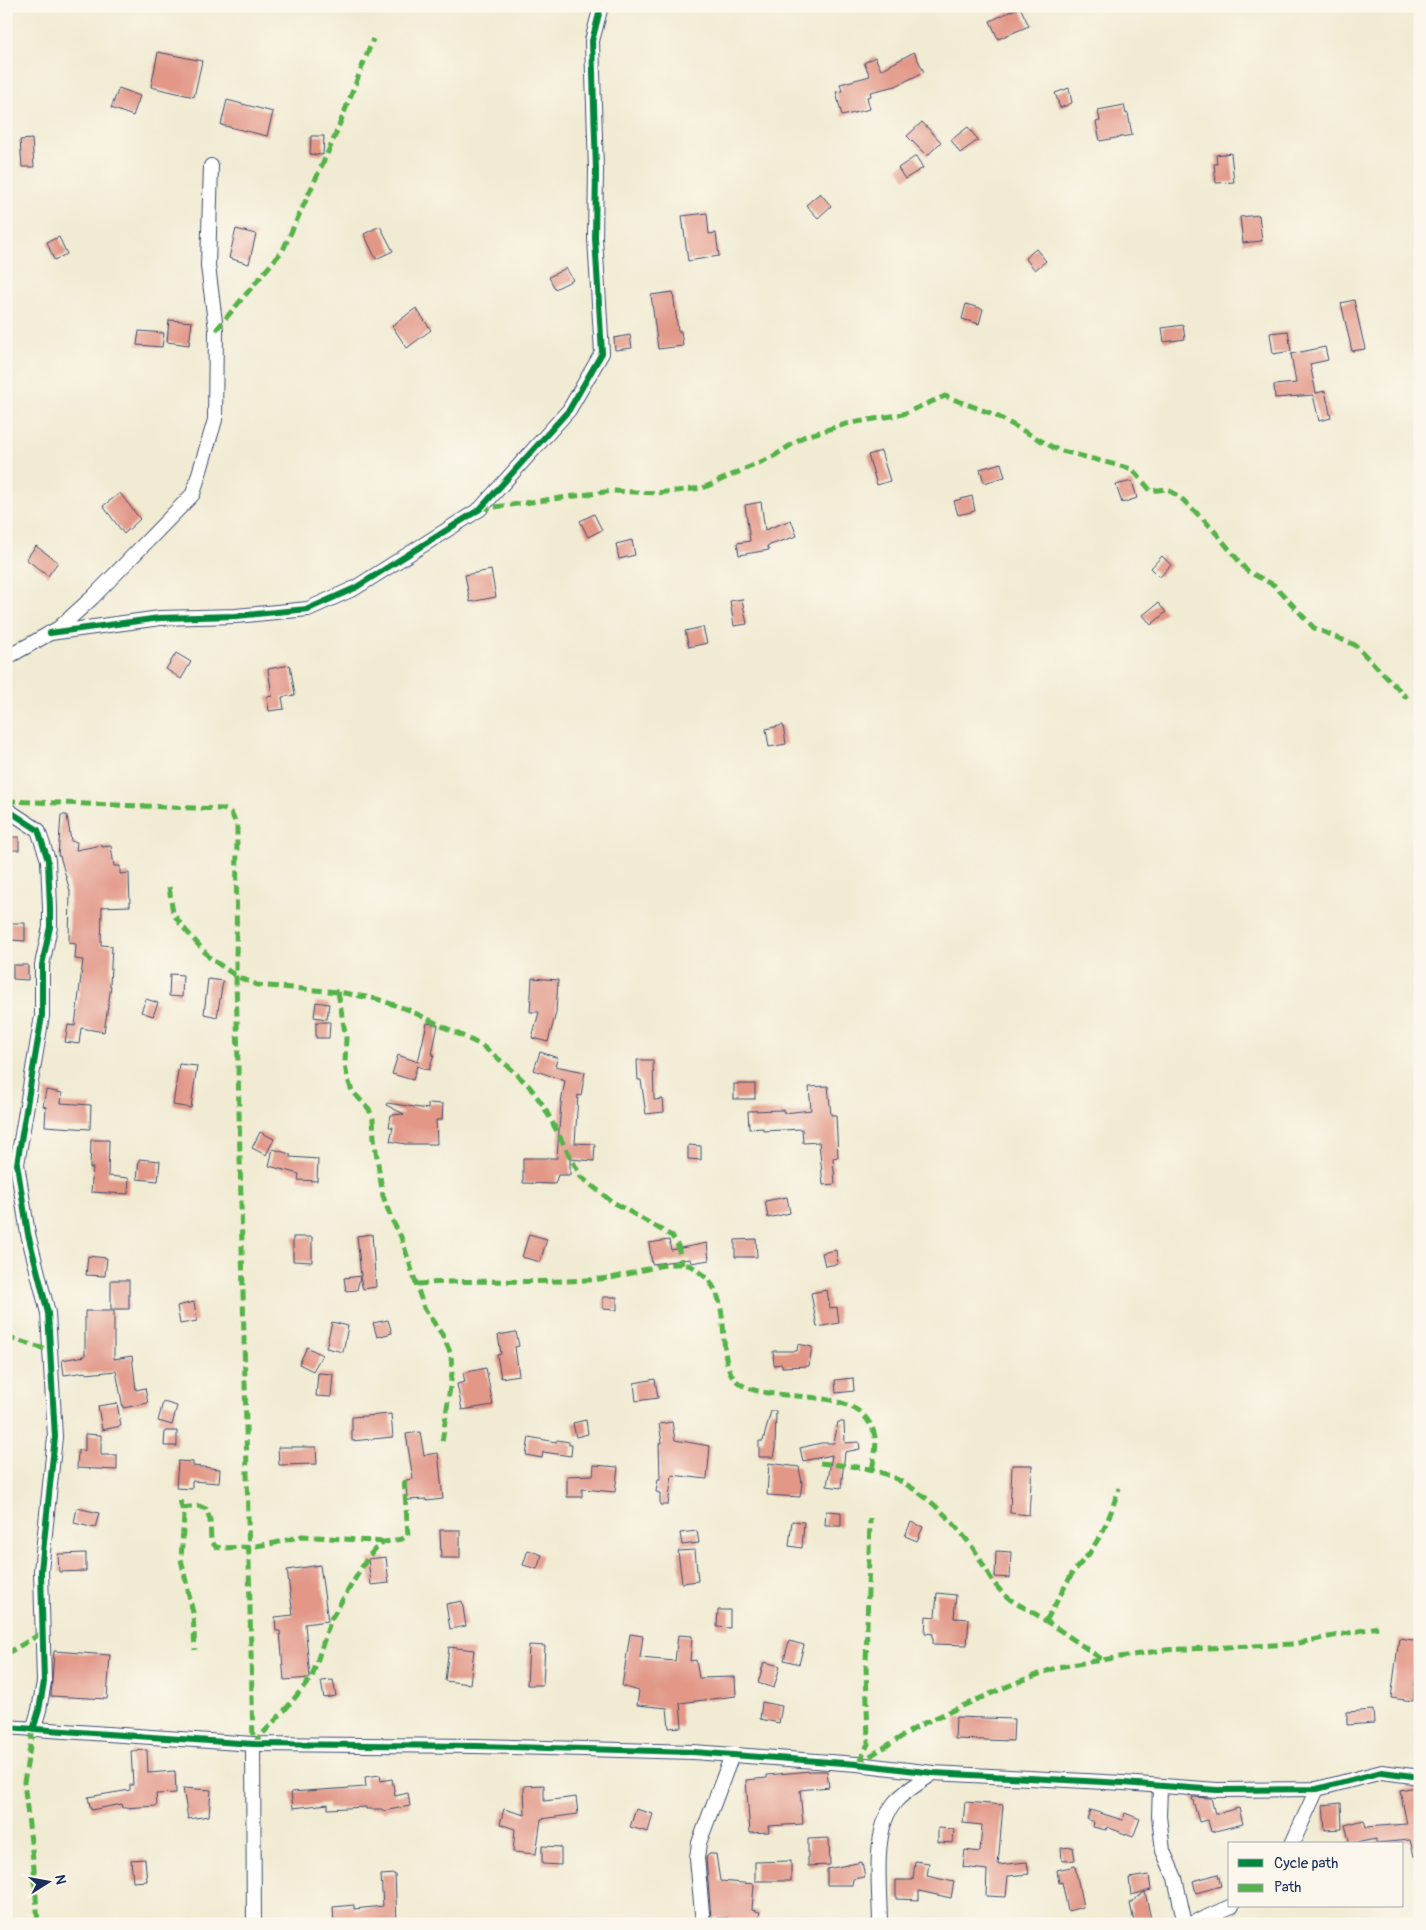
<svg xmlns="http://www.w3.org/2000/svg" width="1426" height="1930" viewBox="0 0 1426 1930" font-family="Pangolin,sans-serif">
  <rect width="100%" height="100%" fill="#fbf7ec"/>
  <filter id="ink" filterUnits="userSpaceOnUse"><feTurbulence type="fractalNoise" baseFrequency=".02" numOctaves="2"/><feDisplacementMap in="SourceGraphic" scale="10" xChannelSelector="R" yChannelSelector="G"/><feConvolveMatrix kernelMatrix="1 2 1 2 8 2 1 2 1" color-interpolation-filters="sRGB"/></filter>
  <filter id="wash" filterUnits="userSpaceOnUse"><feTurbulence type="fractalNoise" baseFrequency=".0096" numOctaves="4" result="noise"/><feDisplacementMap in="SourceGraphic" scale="20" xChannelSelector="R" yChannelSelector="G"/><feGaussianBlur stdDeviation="1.12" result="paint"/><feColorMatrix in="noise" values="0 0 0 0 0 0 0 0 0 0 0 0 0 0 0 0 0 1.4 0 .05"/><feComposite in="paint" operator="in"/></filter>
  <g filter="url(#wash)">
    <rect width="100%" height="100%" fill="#f1ebd3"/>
    <g id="blocks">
      <g fill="#e29787">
        <path d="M1020,7l9,19 -31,13 -8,-18z"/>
        <path d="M158,52l44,9 -8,36 -43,-10z"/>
        <path d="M914,52l10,20 -28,14 -26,6 1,4 -4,1 3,12 -28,7 -6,-24 6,-1 -2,-7 30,-8 -6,-13 11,-6 6,13z"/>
        <path d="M119,88l21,8 -7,20 -22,-8z"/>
        <path d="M1069,88l3,15 -12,5 -5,-15z"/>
        <path d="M227,100l46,12 -6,24 -46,-11z"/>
        <path d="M1124,105l2,9 2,-1 4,22 -32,6 -4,-19 4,-1 -2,-11z"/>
        <path d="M922,122l19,20 -14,14 -20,-20z"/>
        <path d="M968,127l10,13 -18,13 -9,-13z"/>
        <path d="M311,136h13l-1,19 -13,-1z"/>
        <path d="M32,139l2,28h-12l-2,-27z"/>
        <path d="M1231,153l3,29 -18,1 -2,-19h3l-1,-9z"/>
        <path d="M916,156l7,12 -18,11 -7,-11z"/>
        <path d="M820,193l11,13 -13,12 -12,-13z"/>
        <path d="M707,213l2,21 7,-1 3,23 -31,5 -6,-45z"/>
        <path d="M1259,215l3,26 -19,2 -3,-26z"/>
        <path d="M380,226l13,25 -17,8 -12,-25z"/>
        <path d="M236,229l20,5 -7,30 -20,-6z"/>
        <path d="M59,237l8,17 -13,6 -7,-18z"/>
        <path d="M1036,249l10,12 -11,9 -10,-12z"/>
        <path d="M566,268l7,12 -18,9 -6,-12z"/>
        <path d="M673,292l5,39h3l2,15 -25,3 -7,-54z"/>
        <path d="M1354,300l11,49 -13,2 -11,-48z"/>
        <path d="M966,304l17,5 -4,15 -17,-5z"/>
        <path d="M416,308l15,22 -24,18 -15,-22z"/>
        <path d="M169,320l23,2 -3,23 -22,-3z"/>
        <path d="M1183,325l2,14 -21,3 -2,-14z"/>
        <path d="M139,331l25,2 -2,14 -25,-2z"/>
        <path d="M1288,331l3,20 -18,3 -3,-21z"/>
        <path d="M630,335l2,13 -17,2 -1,-12z"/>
        <path d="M1325,347l3,13 -18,4 6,29 9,-2 6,27 -12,3 -6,-26 -38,3 -1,-13 22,-2 -5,-29z"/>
        <path d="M881,451l9,30 -13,4 -9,-30z"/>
        <path d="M1001,463l4,14 -21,6 -4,-14z"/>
        <path d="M1132,481l5,17 -15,5 -6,-18z"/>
        <path d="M120,493l20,26 -16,15 -21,-28z"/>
        <path d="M972,496l3,15 -17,4 -4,-14z"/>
        <path d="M761,502l4,28 26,-10 6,16 -30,10 2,4 -30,5 -2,-12 13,-2 -5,-36z"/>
        <path d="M594,514l8,16 -14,7 -8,-16z"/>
        <path d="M632,540l3,15 -16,4 -3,-15z"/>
        <path d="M36,546l22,16 -10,14 -22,-17z"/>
        <path d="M1162,556l9,9 -11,12 -9,-9z"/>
        <path d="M491,570l5,27 -26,5 -5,-27z"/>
        <path d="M742,599l5,25 -13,2 -4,-25z"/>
        <path d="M1158,603l8,9 -15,13 -8,-10z"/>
        <path d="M703,627l4,16 -18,4 -4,-16z"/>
        <path d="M176,653l15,9 -10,17 -15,-10z"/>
        <path d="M290,665l5,30 -13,2 2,12 -15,2 -2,-14 5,-1 -4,-27z"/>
        <path d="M783,725l3,19 -17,3 -3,-18z"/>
        <path d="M61,815h6l4,26 6,1 -1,8 26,-5v2l9,-1 3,20h6v8l9,-1 1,33 -28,1 -1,38 11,1 -2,40h1l-7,46 -23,-4 -2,16 -14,-2 3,-17 7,1 8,-66 -8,-1 1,-15 -7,-1 1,-52 -10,-35h-2z"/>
        <rect x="6" y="837" width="13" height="13"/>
        <path d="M10,923h15v18l-15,-1z"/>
        <path d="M13,965h15v15l-15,-1z"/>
        <path d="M170,974l13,1 -1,22 -13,-1z"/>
        <path d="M532,978l26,2 -2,33 -8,29 -16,-4 7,-26h-9z"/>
        <path d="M208,979l15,2 -6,36 -13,-3z"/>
        <path d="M146,999l12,4 -5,13 -12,-4z"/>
        <path d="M316,1002l13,2 -2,15 -13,-2z"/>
        <path d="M316,1022h14l-1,16h-13z"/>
        <path d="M427,1023l11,2 -6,29h2l-5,16 -12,-4 -4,14 -21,-6 6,-19 20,7z"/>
        <path d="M540,1052l18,6 -3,8 30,6 -4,24 -3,-1 -3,48 20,1 -1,17 -24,-2v16h-12l-3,9 -32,-1v-25h34l4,-55 4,-22 -31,-11z"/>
        <path d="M637,1060h16l1,40 9,-1 1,13 -18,2 -5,-34h-3z"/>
        <path d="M179,1064l18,2 -6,42 -18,-3z"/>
        <rect x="734" y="1084" width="21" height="15"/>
        <path d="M828,1086l3,29h5l2,42 -5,1 2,26 -12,1 -4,-43 -16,1 -1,-14 -39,2v-3l-14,1 -1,-18 35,-1 1,3 27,-3 -2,-23z"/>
        <path d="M46,1090l16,3 -1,10 30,2 -1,24 -45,-3 1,-19 -3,-1z"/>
        <path d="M387,1103l41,6v-6l15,1 -1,16h-6l1,24h-32l-15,-3 3,-14h-4l2,-12 13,-1 -18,-9z"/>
        <path d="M260,1132l14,7 -8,16 -14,-7z"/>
        <path d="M91,1140h18l-1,36 21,2 -1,16 -37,-2 2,-24h-3z"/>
        <path d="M688,1145l13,1v14l-13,-1z"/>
        <path d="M273,1149l17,5v3l28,2 -1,22 -19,-1 1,-6 -30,-8z"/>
        <path d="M139,1159l21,2 -2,20 -21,-2z"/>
        <path d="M787,1197l3,16 -22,5 -3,-17z"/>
        <path d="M372,1234l4,53 -13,2 -3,-12 -3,13 -11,1 -2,-13 17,-2 -4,-40z"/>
        <path d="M529,1234l18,5 -7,23 -18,-5z"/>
        <path d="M293,1237h19v25l-19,-1z"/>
        <path d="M756,1239l1,18h-22v-17z"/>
        <path d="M669,1240l2,10 36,-7 2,17 -18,3 -1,-4 -38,5 -3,-21z"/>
        <path d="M836,1250l2,14 -13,2 -3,-13z"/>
        <path d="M88,1256l19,2 -2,18 -19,-1z"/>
        <rect x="111" y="1280" width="18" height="29"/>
        <path d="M827,1290l3,18 7,-1 2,16 -22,4 -6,-34z"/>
        <path d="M603,1297h14v13l-14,-1z"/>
        <path d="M194,1302l3,19 -17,3 -3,-18z"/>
        <path d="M85,1311h29v48l18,-3 4,34 9,-2 3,15 -25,5 -7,-37 -30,3v-2l-22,3 -2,-15 23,-4z"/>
        <path d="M388,1320l4,13 -15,4 -4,-14z"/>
        <path d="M332,1322l16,4 -5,26 -17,-4z"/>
        <path d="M516,1332l3,14 -4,1 4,28 -18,3 -4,-23 4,-1 -3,-19z"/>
        <path d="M798,1344l14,3 -3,19 -27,1v-3l-8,1 -1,-14h24z"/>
        <path d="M307,1347l15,8 -9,16 -14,-7z"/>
        <path d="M486,1368l7,37 -31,5 -5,-26 8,-2 -2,-9z"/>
        <path d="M318,1373l15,1 -2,23 -15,-1z"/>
        <path d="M853,1378l1,13 -18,2 -1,-13z"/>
        <path d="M655,1379l3,19 -22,3 -2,-18z"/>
        <path d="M163,1402l14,4 -5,19 -14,-4z"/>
        <path d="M117,1403l4,23 -19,4 -4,-24z"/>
        <path d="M771,1411h5l-1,37 -2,9h-14v-16h4z"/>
        <path d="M391,1414l2,23 -41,4v-24z"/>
        <path d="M586,1420l2,14 -12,3 -3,-14z"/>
        <path d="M672,1422l3,18 35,6 -3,33 -35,-4 -4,30h-8v-12l-4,-1 2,-13h2l-1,-36h3l-3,-19z"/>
        <path d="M838,1422h6l1,21 14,-1 1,7 -15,3 -4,36 -14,-2 5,-31 -29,6 -3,-13 21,-5h13z"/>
        <path d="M165,1431h12v15h-13z"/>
        <path d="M420,1432l4,23 14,-2 5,46 -17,2v-2l-19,1 -1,-20 7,-1 -7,-45z"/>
        <path d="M85,1434l16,1v20h16v15l-40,-2 1,-18 7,1z"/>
        <path d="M529,1437l27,5 1,-2 12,2v3h3l-1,11 -28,-4 -1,6 -16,-3z"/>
        <path d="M278,1447h38l1,17 -38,1z"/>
        <path d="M178,1461l15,1v4l27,3 -1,14 -27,-2v8l-16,-1z"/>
        <path d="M769,1463l30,4 3,16 -2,14 -33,-2z"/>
        <path d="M594,1465l24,2 -3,25 -33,-3v8h-15v-21l26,-1z"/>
        <path d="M1012,1465h20l-3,50 -19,-2z"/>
        <path d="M77,1508l22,5 -4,15 -21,-5z"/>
        <path d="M826,1511l15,1v14h-16z"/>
        <path d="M792,1521l12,1 -2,26 -13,-2z"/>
        <path d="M911,1522l12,5 -6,14 -12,-5z"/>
        <path d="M440,1530h20v28h-19z"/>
        <path d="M697,1531l2,12 -17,2 -2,-12z"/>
        <path d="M528,1550l14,5 -5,14 -14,-4z"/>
        <path d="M695,1550l3,31 -16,2 -4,-32z"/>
        <path d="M996,1551l15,1 -1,26 -15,-1z"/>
        <path d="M86,1553v18l-27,1 -1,-18z"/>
        <path d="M386,1557l3,26 -18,2 -3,-26z"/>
        <path d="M320,1565l8,56 -23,3 5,54 -26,2 -4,-49h-4l-1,-14 18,-2 -6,-45z"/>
        <path d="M937,1593l19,2 -2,23 15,1 -2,26 -34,-1v-10l-8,-1 1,-17 9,1z"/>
        <path d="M462,1601l4,25 -16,3 -4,-25z"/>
        <path d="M718,1610h12v18l-13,-1z"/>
        <path d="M630,1634l13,2 -3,22 35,3 3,-26 14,1 -2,25 6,-1 3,18 36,-1 1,19 -56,7 2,24 -13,1 -2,-20 -30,-3 2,-14 -17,-5z"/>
        <path d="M1399,1638l21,3 -7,60 -22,-3z"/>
        <path d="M789,1641l15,4 -5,19 -15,-4z"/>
        <path d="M529,1645l16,1 -2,39h-16z"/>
        <path d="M449,1647l25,3 -4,34 -25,-3z"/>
        <path d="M54,1651l56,4 -3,44 -56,-3z"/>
        <path d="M764,1662l16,4 -6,22 -16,-5z"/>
        <path d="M333,1680l3,16 -12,2 -3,-17z"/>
        <path d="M762,1702l20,4 -3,17 -19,-4z"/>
        <path d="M1373,1710l1,13 -27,2v-13z"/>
        <path d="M956,1717l58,2 -1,22 -58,-2z"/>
        <path d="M147,1750l1,23 27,-2 1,22 -20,1 1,12 -34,2 -1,-4 -31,6 -3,-13 42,-7v-5h3l-2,-34z"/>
        <path d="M811,1771h16l2,16 -29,3 3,34 -35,2 1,6 -19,1 -4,-53 21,-2v-3z"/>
        <path d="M380,1775l1,6 11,-2 3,17 13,-3 2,13 -27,5 -1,-2h-16v-2l-38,2v-5l-35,4 -2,-16 75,-5 -1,-10z"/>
        <path d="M544,1785v16l32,-4 2,17 -37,5 -5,35 -23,-2 2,-23 -15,-5 4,-15 21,6 -1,-29z"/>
        <path d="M1416,1787l4,16v52l-6,1 -4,-16 -34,3v-4l-26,5 -5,-19 19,-5 2,7 41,-3 -7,-34z"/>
        <path d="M183,1788l28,2 -2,26 -21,3z"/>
        <path d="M1192,1797l19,1 4,16 24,-6 4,16 -32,8 -3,-12 -9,2z"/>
        <path d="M965,1802l38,3 -5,60 29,-3 2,12 -21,2 -2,21 -20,-1 1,-26 -24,-3 2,-17 15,2 2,-27 -19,-2z"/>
        <path d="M1341,1803l1,26 -17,1 -2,-25z"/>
        <path d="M636,1809l17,5 -5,18 -18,-5z"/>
        <path d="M1090,1810l33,10 2,-7 15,6 -7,18 -26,-10 -1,3 -13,-3 1,-5 -7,-3z"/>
        <path d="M938,1828l16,1 -1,14 -15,-1z"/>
        <path d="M829,1838l1,27 -22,1v-27z"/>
        <path d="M542,1846l19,1v18l-19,-1z"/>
        <path d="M1073,1847l2,13 -13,1 -1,-13z"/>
        <path d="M709,1854h7l4,27 34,3 -2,26 8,2 -3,12h-29v-6h-17l-5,-60z"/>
        <path d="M145,1859l2,22 -14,1 -2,-22z"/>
        <path d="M791,1861v20h-36v-19z"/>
        <path d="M915,1861l14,2 -2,13 27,6 -3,16 -32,-7v9l-23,-1v-19h17z"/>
        <path d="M862,1862l3,15 -12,2 -1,6h-25v-16z"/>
        <path d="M1075,1866l8,41 -15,4 -6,-29 -3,1 -2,-13z"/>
        <path d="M395,1874l2,50h-63l-1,-17 21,-2v4l29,-3 -2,-31z"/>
        <path d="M1218,1874l3,12 -25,7 -3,-12z"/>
        <path d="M1149,1875l2,15 -20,5 -2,-17z"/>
        <path d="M1145,1892l6,27 -17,3 -4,-19z"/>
      </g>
    </g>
  </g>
  <g filter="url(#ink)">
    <use href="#blocks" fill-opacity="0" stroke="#3b4b70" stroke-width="1"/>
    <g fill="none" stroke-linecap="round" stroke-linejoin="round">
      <g stroke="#3b4b70" stroke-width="16">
        <g id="street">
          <path d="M50,633l110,-15 76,-2 72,-7 47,-21 125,-79 89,-99 33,-57 -7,-115 1,-68 -4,-129 9,-35"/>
          <path d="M6,658l53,-30 34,-31 100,-103 22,-74 1,-90 -8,-64 3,-100"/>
          <path d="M6,809l32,21 10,30 2,47v20l-8,38v51l-25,148 11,70 20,79 7,124 -14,134 3,111 -5,28 -6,20"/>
          <path d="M6,1727l247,17 223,2 217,6 164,12 76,9 190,10 94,7 100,-1 65,-17 38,5"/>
          <path d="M253,1744l1,180"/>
          <path d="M1160,1787l-1,29 4,35 12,27 10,46"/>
          <path d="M1292,1844l25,-55"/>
          <path d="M703,1924l-6,-66 2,-15 33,-88"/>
          <path d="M880,1924c0,-36 -9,-95 16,-123 10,-11 25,-19 37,-28"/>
          <path d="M1191,1924l41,-18"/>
        </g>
      </g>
      <use href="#street" stroke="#fff" stroke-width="14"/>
      <g stroke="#55b248" stroke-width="5" stroke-dasharray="10 5" stroke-linecap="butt">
        <path d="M216,330l67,-80 50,-109 40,-102"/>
        <path d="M480,509l132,-18 45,2 46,-5 71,-32 29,-19 43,-13 57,-10 42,-18 48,18 65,36 74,19 19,22 15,-2 13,7 32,31 36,44 27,14 40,43 41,17 52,53"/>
        <path d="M6,801l217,8 8,4 6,12 -1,151 17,768"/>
        <path d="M169,887l4,26 9,13 28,32 26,18 21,9 81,7 39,7 32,11 72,35 28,22 20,19 14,19 38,72 30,24 61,35 6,10 4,19"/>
        <path d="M338,992l8,46 -1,26 2,13 5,14 17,18 4,10 1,19 9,58 8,22 10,19 23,71 19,28 8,18 1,19 -10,70"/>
        <path d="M417,1284c64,-6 129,1 193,-6 22,-3 60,-20 81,-12 5,2 9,7 12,9 35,28 7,92 39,110 34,20 117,-2 132,48 4,12 0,25 -2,37"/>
        <path d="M6,1337l45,14"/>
        <path d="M820,1463c18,2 36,3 53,7 42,12 75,44 100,78 11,16 17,34 32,47 8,8 19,12 29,18 23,15 46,31 69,47"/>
        <path d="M180,1500l4,16 -3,43 12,54 2,37"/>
        <path d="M182,1508l17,-2 7,3 4,11 1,21 5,6 5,1 28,-1 26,-4 27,-7 83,6"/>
        <path d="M1046,1621l27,-49 16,-18 14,-23 8,-19 8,-24"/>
        <path d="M6,1654l36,-21"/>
        <path d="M33,1730l-9,52 10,86 4,56"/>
        <path d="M253,1744l31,-33 28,-34 19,-58 37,-62 9,-10 8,-5 17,-3 6,-4 -4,-57"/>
        <path d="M859,1762l9,-18 -2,-80 4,-146"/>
        <path d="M857,1764l67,-41 91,-40 43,-16 106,-17 130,-6 84,-17"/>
      </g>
      <g stroke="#fbf7ec" stroke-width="9">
        <g id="cycleway">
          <path d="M50,633l110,-15 76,-2 72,-7 47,-21 125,-79 89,-99 33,-57 -7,-115 1,-68 -4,-129 9,-35"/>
          <path d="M6,809l32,21 10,30 2,47v20l-8,38v51l-25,148 11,70 20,79 7,124 -14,134 3,111 -5,28 -6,20"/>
          <path d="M6,1727l247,17 223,2 217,6 164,12 76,9 190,10 94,7 100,-1 65,-17 38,5"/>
        </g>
      </g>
      <use href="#cycleway" stroke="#00873e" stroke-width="6"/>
    </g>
  </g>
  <rect width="1426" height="1930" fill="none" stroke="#fbf7ec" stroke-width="25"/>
  <rect x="1228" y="1842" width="175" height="65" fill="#fbf7ec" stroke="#a1a7b3"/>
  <rect x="1238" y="1859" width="25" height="8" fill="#00873e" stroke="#a1a7b3"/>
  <text x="1274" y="1868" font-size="15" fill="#1b2f5e">Cycle path</text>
  <rect x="1238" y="1884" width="25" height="8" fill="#55b248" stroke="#a1a7b3"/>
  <text x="1274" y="1892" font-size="15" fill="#1b2f5e">Path</text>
  <g transform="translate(48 1882) rotate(79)" stroke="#fbf7ec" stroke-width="4" paint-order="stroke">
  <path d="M0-4L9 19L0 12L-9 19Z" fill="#1b2f5e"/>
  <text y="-8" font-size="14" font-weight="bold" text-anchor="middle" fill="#1b2f5e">N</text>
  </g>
</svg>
